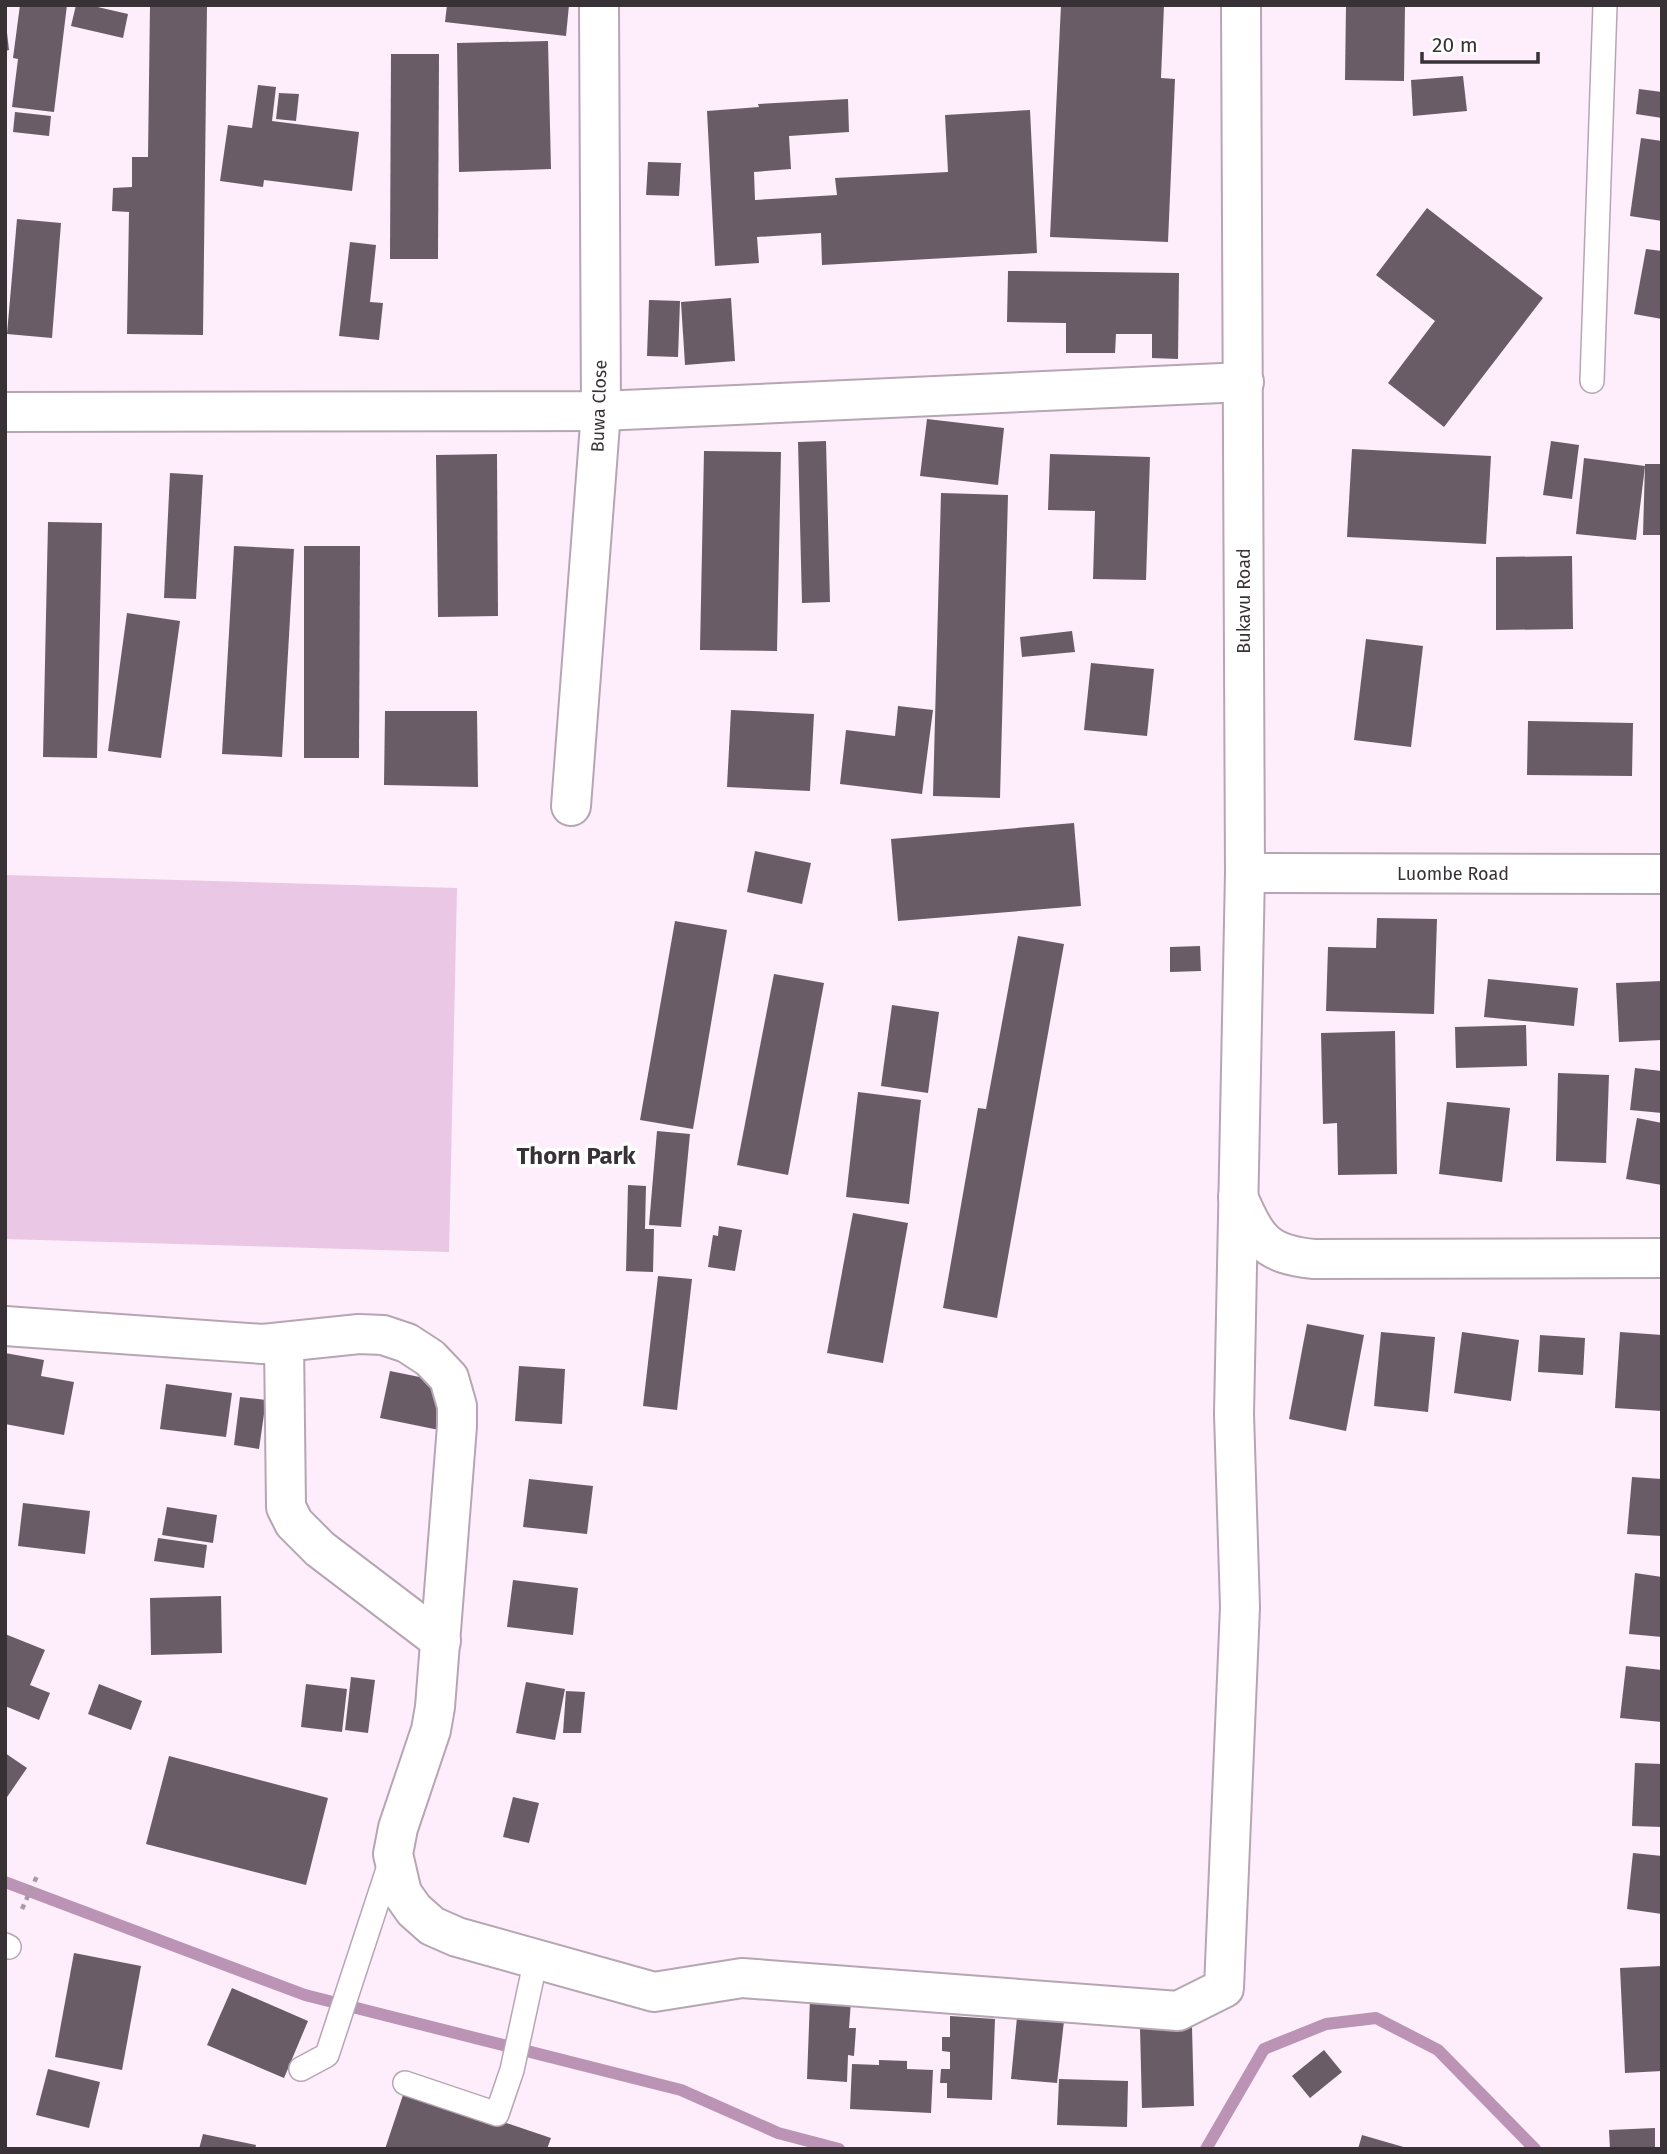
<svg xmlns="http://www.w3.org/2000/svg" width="1667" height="2154" viewBox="0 0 1667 2154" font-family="'Fira Sans',sans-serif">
  <rect width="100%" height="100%" fill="#feedfb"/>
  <path fill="#eac7e4" d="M5,875l452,13 -8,364 -444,-13z"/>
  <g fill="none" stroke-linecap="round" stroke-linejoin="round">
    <g stroke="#bb93b4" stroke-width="12">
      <path d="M5,1882l300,113 376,95 97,43 61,16"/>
      <path d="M1206,2149l58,-100 62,-25 50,-6 62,32 97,99"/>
    </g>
  </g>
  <g fill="#6a5c67">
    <path d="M20,5h47l-13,107 -42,-5 6,-48 -5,-1z"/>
    <path d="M76,5h13l39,9 -5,24 -52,-12z"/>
    <path d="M150,5h57l-4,330 -76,-1 2,-122 -17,-1 1,-23 19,-1v-30h16z"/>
    <path d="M447,5h122l-3,31 -121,-14z"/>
    <path d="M1061,5h103l-3,73 14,1 -7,163 -118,-5z"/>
    <path d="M1346,5h59l-1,76 -59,-1z"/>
    <path d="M5,33h2l2,17 -4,1z"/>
    <path d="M548,41l3,128 -92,3 -2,-129z"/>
    <path d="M391,54h48l-1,205h-48z"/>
    <path d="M1463,76l4,35 -54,5 -2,-36z"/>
    <path d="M258,85l18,2 -4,34 87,11 -7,59 -88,-11 -1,7 -43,-6 8,-56 24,3z"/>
    <path d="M1639,89l23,3v26l-26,-4z"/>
    <path d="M279,93l20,1 -3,27 -20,-2z"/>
    <path d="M848,99l1,33 -60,4 2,33 -37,3 1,28 82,-5 -2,-17 113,-6 -3,-57 85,-5 7,143 -215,12 -1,-32 -64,4 2,26 -44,3 -8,-155 52,-4 -1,-3z"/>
    <path d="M15,112l36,4 -2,20 -36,-4z"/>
    <path d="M1641,138l21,3v80l-32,-5z"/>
    <path d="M648,162l33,1 -2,33 -33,-1z"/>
    <path d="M1427,208l116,90 -99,129 -56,-44 47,-62 -59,-46z"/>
    <path d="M17,219l44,4 -9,115 -45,-4z"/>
    <path d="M350,242l26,3 -6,57 13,1 -4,37 -40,-4z"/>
    <path d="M1646,249l16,2v68l-28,-5z"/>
    <path d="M1008,271l171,2 -1,86 -26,-1v-24h-36l-1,19h-49v-30l-59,-1z"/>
    <path d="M731,298l4,63 -50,4 -4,-63z"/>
    <path d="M649,300l31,1 -2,56 -31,-1z"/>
    <path d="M927,419l77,9 -6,57 -78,-9z"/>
    <path d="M826,441l4,161 -28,1 -4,-161z"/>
    <path d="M1551,441l28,4 -7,54 -29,-4z"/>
    <path d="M1352,449l139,7 -5,88 -139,-7z"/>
    <path d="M704,451l77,1 -4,199 -77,-1z"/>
    <path d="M497,454l1,162 -60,1 -2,-162z"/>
    <path d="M1050,454l100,3 -4,123 -53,-1 2,-68 -47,-1z"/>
    <path d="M1584,458l61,8 -9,74 -60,-6z"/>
    <path d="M1645,464h17v71h-19z"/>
    <path d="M170,473l33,2 -7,124 -32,-1z"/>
    <path d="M941,493l67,2 -8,303 -67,-2z"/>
    <path d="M48,522l54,1 -5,235 -54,-1z"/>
    <path d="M234,546l60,3 -12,208 -60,-3z"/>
    <path d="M304,546h56l-1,212h-55z"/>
    <path d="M1572,556l1,73 -77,1v-73z"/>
    <path d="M127,613l53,8 -19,137 -53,-7z"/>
    <path d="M1072,631l3,21 -53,5 -2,-20z"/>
    <path d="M1366,639l57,7 -12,101 -57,-7z"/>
    <path d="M1091,663l63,6 -7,67 -63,-6z"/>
    <path d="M898,706l35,4 -11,84 -82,-10 6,-54 49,6z"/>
    <path d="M731,710l83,4 -4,77 -83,-4z"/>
    <path d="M385,711h92l1,76 -94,-2z"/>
    <path d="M1528,721l105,2 -1,53 -105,-1z"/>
    <path d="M1074,823l7,83 -183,15 -7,-82z"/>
    <path d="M755,851l56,12 -9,41 -55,-12z"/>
    <path d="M1377,918l60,1 -3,95 -108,-3 2,-64 48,1z"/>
    <path d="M675,921l52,9 -34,199 -53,-9z"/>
    <path d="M1018,936l46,8 -67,374 -54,-10 35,-200 8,1z"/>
    <path d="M1200,946l1,25 -31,1v-25z"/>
    <path d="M774,974l50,9 -36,192 -51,-10z"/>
    <path d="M1488,979l90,9 -4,38 -90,-9z"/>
    <path d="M1662,981v59l-43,2 -3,-59z"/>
    <path d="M892,1005l47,7 -11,81 -47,-7z"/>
    <path d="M1526,1025l1,41 -71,2 -1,-41z"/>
    <path d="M1395,1031l2,143 -59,1 -1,-52 -14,1 -2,-91z"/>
    <path d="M1635,1068l27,3v42l-32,-3z"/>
    <path d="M1558,1073l51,2 -3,88 -50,-2z"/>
    <path d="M858,1092l63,8 -12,104 -63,-7z"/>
    <path d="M1447,1102l63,6 -8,74 -63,-8z"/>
    <path d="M1637,1118l25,5v62l-36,-6z"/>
    <path d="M657,1131l33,3 -9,93 -32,-2z"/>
    <path d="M628,1185l18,1 -1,43h9l-1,43 -27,-1z"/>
    <path d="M853,1213l55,10 -25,140 -56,-10z"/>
    <path d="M719,1226l23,4 -7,41 -27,-4 5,-32 5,1z"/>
    <path d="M658,1276l34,3 -15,131 -34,-4z"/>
    <path d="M1307,1324l57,11 -18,96 -57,-12z"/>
    <path d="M1381,1332l54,5 -7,75 -54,-6z"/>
    <path d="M1462,1332l57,8 -8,61 -57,-8z"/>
    <path d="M1620,1332l42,3v76l-47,-3z"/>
    <path d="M1540,1335l45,3 -2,37 -45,-3z"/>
    <path d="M5,1353l39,7 -3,16 33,6 -10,53 -59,-11z"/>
    <path d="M519,1366l46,3 -3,55 -47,-3z"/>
    <path d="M390,1371l59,12 -10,47 -59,-12z"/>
    <path d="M166,1384l66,9 -6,44 -66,-8z"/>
    <path d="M240,1397l26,3 -7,49 -25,-4z"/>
    <path d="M1632,1477l30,2v57l-35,-2z"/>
    <path d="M529,1479l64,7 -6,48 -64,-7z"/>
    <path d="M23,1503l67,8 -5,43 -67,-8z"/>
    <path d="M167,1507l50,8 -4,28 -51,-8z"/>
    <path d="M158,1538l49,7 -3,23 -50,-7z"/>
    <path d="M1635,1573l27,4v60l-33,-3z"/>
    <path d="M513,1580l65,8 -5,47 -66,-8z"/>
    <path d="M221,1596l1,57 -71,2 -1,-57z"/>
    <path d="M5,1634l40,16 -15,35 20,8 -11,27 -34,-14z"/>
    <path d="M1626,1666l36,4v52l-42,-4z"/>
    <path d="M351,1677l24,3 -7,53 -23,-3z"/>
    <path d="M526,1682l39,7 -10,51 -39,-7z"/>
    <path d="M99,1684l43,17 -11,29 -43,-16z"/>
    <path d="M306,1684l41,5 -5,43 -41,-5z"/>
    <path d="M566,1691l19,1 -4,41h-18z"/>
    <path d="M5,1753l22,15 -22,32z"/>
    <path d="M169,1756l159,42 -22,87 -160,-41z"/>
    <path d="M1635,1763l27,1v63l-30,-1z"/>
    <path d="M513,1797l26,6 -10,40 -26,-6z"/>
    <path d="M1633,1853l29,3v58l-35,-5z"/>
    <path d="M74,1953l67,13 -19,104 -67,-13z"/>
    <path d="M1662,1966v105l-37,2 -5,-105z"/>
    <path d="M232,1988l76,33 -24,57 -77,-33z"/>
    <path d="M810,1999l41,2 -2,27h7l-2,28 -6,-1 -1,27 -40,-3z"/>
    <path d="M1018,2007l47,5 -8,71 -46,-4z"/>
    <path d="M950,2016l45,3 -3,81 -45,-2v-15h-7l1,-14h9v-17l-8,-1v-14h8z"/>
    <path d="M1192,2027l2,79 -52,2 -2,-80z"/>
    <path d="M1324,2050l18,22 -32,26 -18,-22z"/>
    <path d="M879,2060l28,1v8l26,1 -2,43 -81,-4 2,-45 27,1z"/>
    <path d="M48,2069l52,13 -11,46 -53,-13z"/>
    <path d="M1059,2079l69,2 -1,46 -70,-2z"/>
    <path d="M405,2089l146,49 -4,11h-162z"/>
    <path d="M1655,2128v21h-45l-1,-19z"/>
    <path d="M203,2134l53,11 -1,4h-56z"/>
    <path d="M1362,2135l45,13v1h-49z"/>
  </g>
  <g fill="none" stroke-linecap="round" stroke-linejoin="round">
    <g stroke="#b6a6b3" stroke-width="26">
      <g id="service">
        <path d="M1592,381l13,-376"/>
        <path d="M5,1945l4,2"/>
        <path d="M301,2069l26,-14 64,-195"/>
        <path d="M405,2083l92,31 15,-44 24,-111"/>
      </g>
    </g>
    <g stroke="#b6a6b3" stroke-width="42">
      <g id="minor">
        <path d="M5,412l596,-1 643,-29"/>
        <path d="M571,806l30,-395 -2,-406"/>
        <path d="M1245,873l417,1"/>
        <path d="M1238,1197c19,43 27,57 76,62l348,-1"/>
        <path d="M5,1326l258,18 96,-10 24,1 24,8 23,15 19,20 8,28v20l-22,281 -4,23 -33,98 -5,26 9,39 12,17 18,16 25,11 197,55 88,-14 436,33 46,-23 16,-381 -6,-193 11,-541 -4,-868"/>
        <path d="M284,1342l2,165 8,16 26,26 121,92"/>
      </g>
    </g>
    <path stroke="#a79ba5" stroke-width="4.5" stroke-dasharray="5 5" stroke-linecap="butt" d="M22,1909l15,-33"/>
    <use href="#service" stroke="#fff" stroke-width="23"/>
    <use href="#minor" stroke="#fff" stroke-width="38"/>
  </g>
  <g text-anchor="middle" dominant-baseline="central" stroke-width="7" stroke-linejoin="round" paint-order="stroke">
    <g font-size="18" fill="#383237" stroke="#fff">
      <text transform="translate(599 406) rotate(-88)">Buwa Close</text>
      <text transform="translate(1244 601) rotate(-90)">Bukavu Road</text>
      <text x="1453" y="874">Luombe Road</text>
    </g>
    <g font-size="24" font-weight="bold" fill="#383237" stroke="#fff">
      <text x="576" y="1156">Thorn Park</text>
    </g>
  </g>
  <rect width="1667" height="2154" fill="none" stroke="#383237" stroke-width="14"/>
  <path d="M1422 52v10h116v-10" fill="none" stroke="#383237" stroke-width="3.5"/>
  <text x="1432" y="52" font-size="21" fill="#383237" stroke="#ffffff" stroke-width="5" paint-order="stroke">20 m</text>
</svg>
